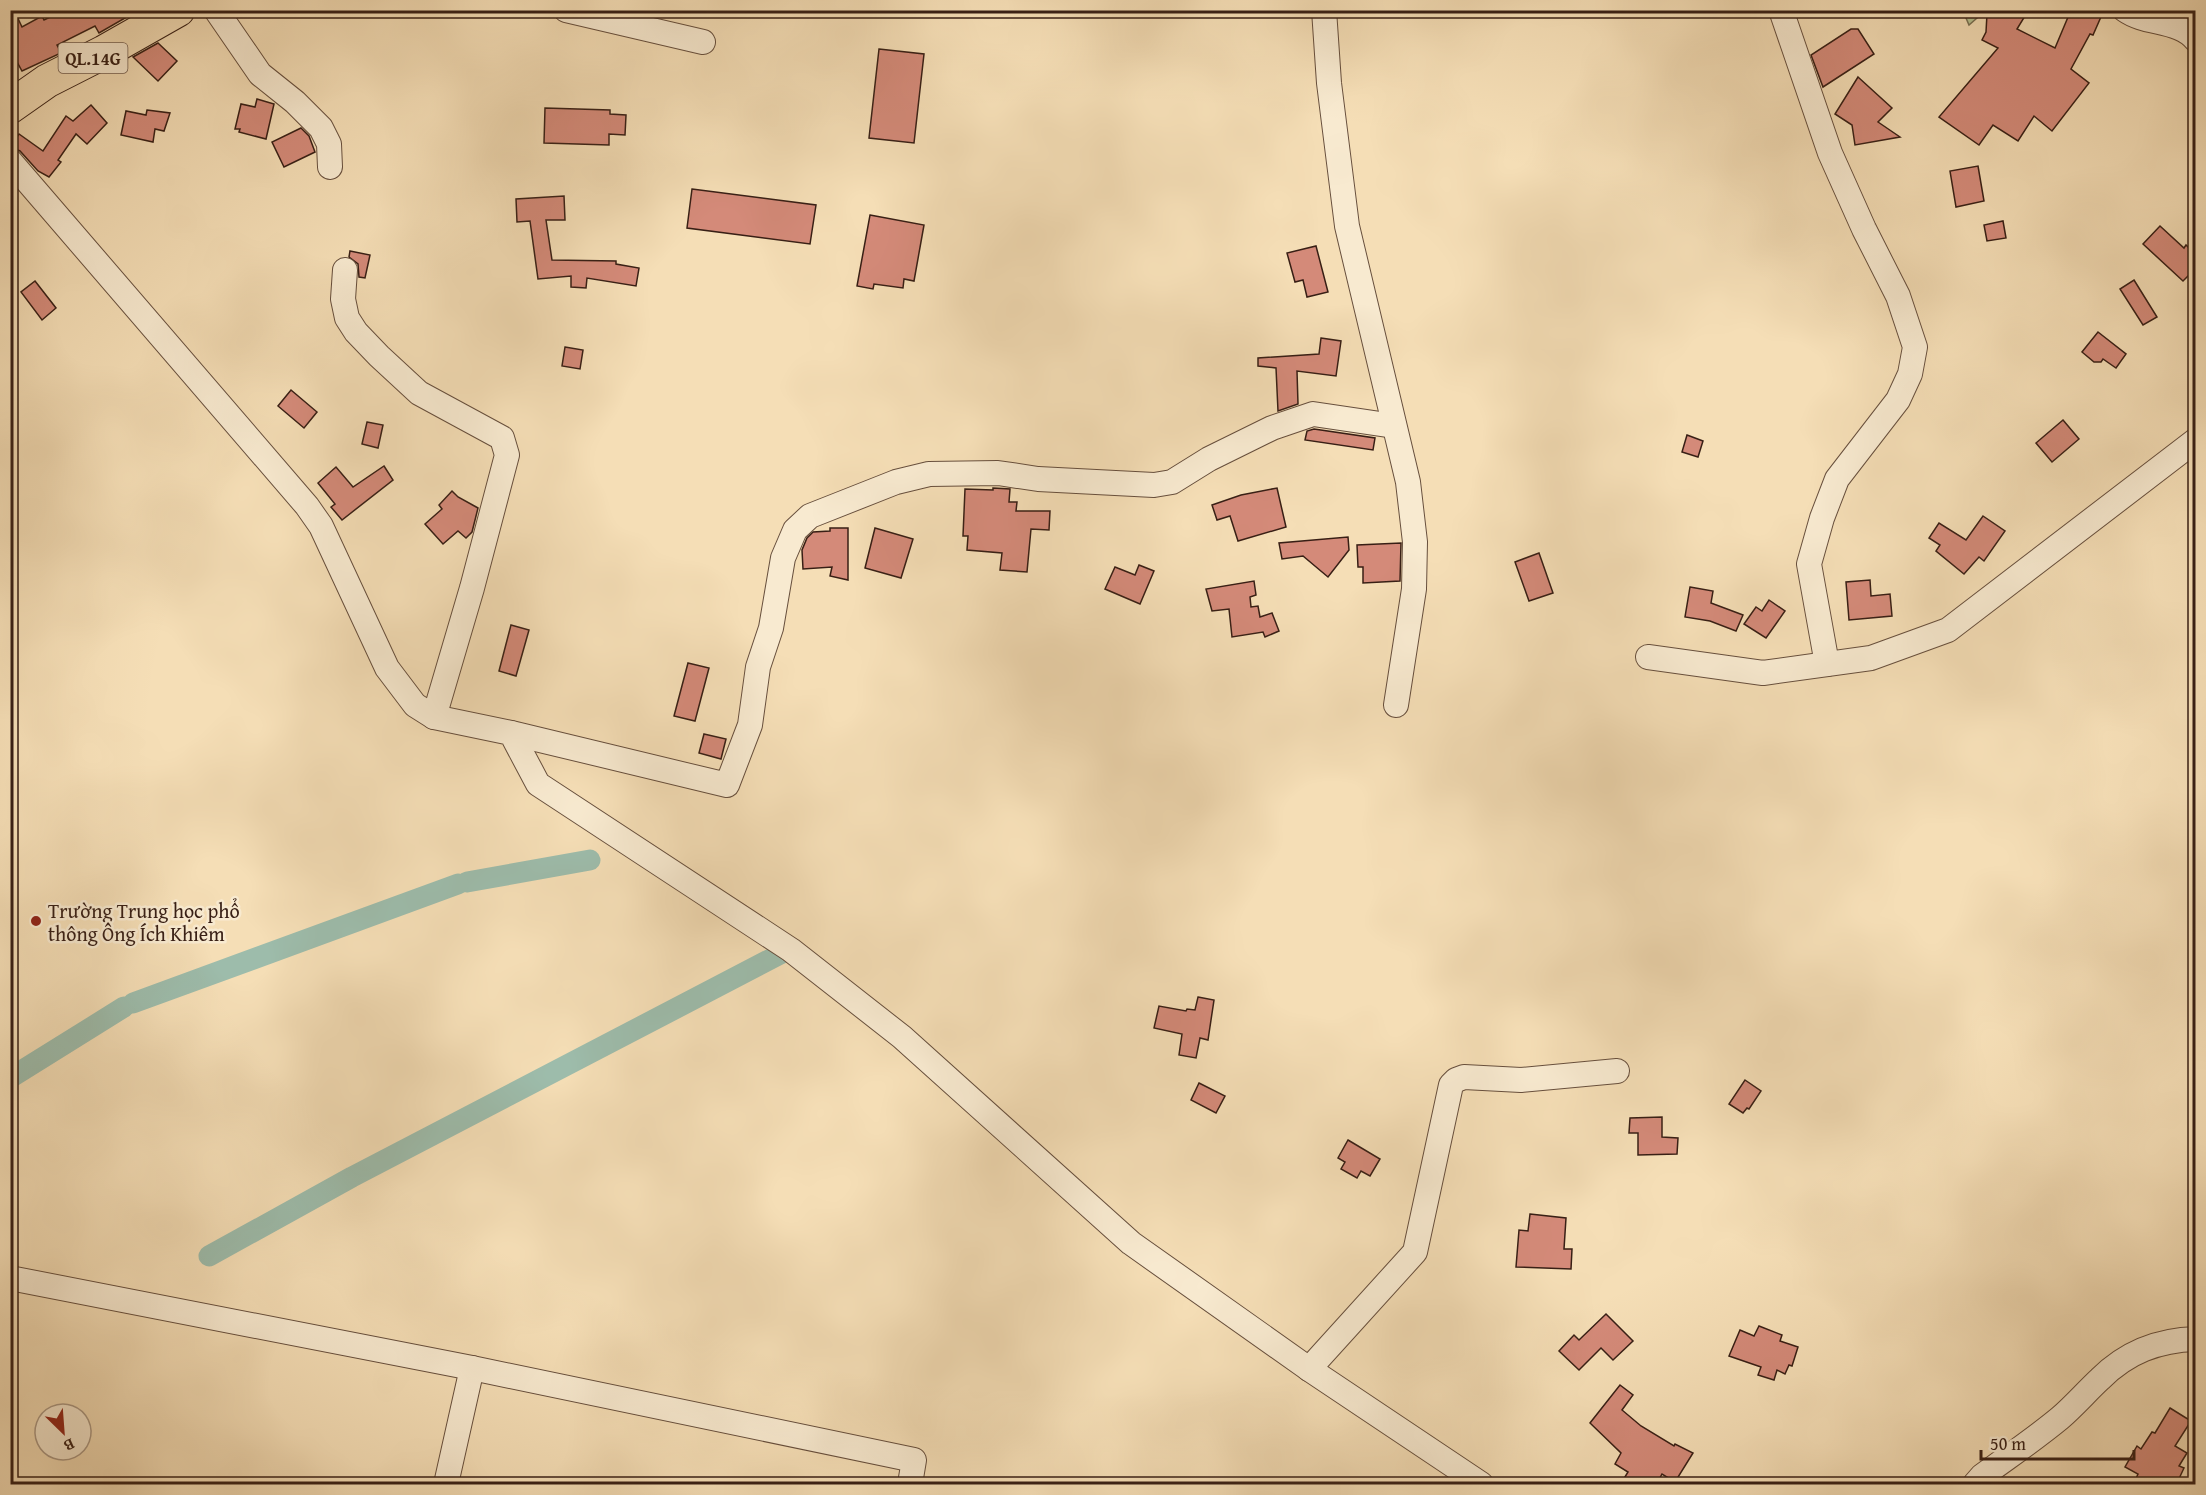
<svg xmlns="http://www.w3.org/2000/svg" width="2206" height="1495" viewBox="0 0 2206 1495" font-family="'Gentium Book Plus',serif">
  <rect width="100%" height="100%" fill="#f5deb6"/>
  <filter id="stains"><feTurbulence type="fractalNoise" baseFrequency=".00333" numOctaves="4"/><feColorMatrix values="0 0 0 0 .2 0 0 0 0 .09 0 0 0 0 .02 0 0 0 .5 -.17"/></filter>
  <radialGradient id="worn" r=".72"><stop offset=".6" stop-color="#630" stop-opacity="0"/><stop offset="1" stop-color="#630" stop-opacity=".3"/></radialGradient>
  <path fill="#b7c291" stroke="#787053" stroke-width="1.5" d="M1963,11h22l-16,14z"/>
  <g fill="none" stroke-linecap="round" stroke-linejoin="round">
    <g stroke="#9dbcab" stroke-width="21">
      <path d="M467,882l123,-22"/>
      <path d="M133,1003l325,-119"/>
      <path d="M10,1078l114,-71"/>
      <path d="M209,1256l143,-79 434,-226"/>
    </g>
  </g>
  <g fill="#d48a79" stroke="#381f15" stroke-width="1.5">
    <path d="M10,10h4l8,17 20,-11 2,4 21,-10h74l-40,23 -4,-7 -38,19 4,8 -39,18 -12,-22z"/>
    <path d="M2071,10h33l-11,25 -3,-1 -19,35 18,14 -37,48 -18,-15 -16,25 -25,-16 -14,20 -40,-28 59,-69 -16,-8 4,-8 1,-18 38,2 -8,13 38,19z"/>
    <path d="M1851,29h7l16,25 -51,33 -12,-32z"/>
    <path d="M158,43l19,18 -19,20 -25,-24z"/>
    <path d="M879,49l45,5 -10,89 -45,-5z"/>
    <path d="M1858,77l34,31 -14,14 22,15 -45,8 -3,-20 -17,-11z"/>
    <path d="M257,99l17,5 -8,35 -27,-7 1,-3h-5l6,-25 14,3z"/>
    <path d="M91,105l16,18 -20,21 -11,-10 -18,26 3,2 -12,15 -11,-6 -18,-20 -10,-4 9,-13 24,17 23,-35 7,5z"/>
    <path d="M545,108l65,2v4l16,1 -1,20 -16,-1v11l-65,-2z"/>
    <path d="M147,110l23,3 -6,18 -9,-2 -2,13 -32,-7 5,-24 20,4z"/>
    <path d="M301,128l8,8 6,16 -31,15 -12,-25z"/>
    <path d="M1978,166l6,35 -28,6 -6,-36z"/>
    <path d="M692,189l124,16 -6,39 -123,-16z"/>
    <path d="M564,196l1,24h-19l6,40 64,1v3l23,4 -3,18 -49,-8 -1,10 -15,-1v-11l-33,3 -8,-58 -13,1 -1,-23z"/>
    <path d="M870,215l54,10 -10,56 -10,-2 -1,9 -29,-4 -1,5 -16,-3z"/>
    <path d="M2003,221l3,17 -19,3 -3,-16z"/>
    <path d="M2160,226l24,22 2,-3 10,10v13l-13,13 -40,-37z"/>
    <path d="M1316,246l12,46 -21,5 -4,-17 -8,2 -8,-29z"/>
    <path d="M350,251l20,4 -5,23 -6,-1 -1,-13 -9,-7z"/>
    <path d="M2134,280l23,37 -14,8 -23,-36z"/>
    <path d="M35,281l21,27 -14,12 -21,-28z"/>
    <path d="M2098,332l28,22 -10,14 -13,-9 -2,3h-7l-12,-10z"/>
    <path d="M1321,338l20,3 -5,35 -39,-5 1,33 -20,7 -2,-43 -18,-2v-8l61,-4z"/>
    <path d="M565,347l18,3 -3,19 -18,-3z"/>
    <path d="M291,390l26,22 -13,16 -26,-22z"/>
    <path d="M2063,420l16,19 -27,23 -16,-19z"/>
    <path d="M367,422l16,3 -5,23 -16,-4z"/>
    <path d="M1314,429l61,9 -2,12 -68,-10 2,-9z"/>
    <path d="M1687,435l16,6 -5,16 -16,-5z"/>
    <path d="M384,466l9,14 -51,40 -11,-13 4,-3 -17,-21 18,-16 17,20z"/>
    <path d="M993,488l17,1 -1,13h8l-1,9h34l-1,19 -18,-1 -4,43 -27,-2 2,-17 -35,-3 1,-14h-5l2,-47 28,1z"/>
    <path d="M1277,488l9,39 -48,14 -8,-25 -13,4 -5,-15 29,-10z"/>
    <path d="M452,491l6,6 20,11 -6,24 -6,6 -8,-7 -15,13 -18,-20 17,-15 -3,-4z"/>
    <path d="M1983,516l22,15 -21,30 -5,-4 -15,17 -28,-23 4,-6 -11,-7 10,-15 27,17z"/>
    <path d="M830,528h18v52l-18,-4 2,-9 -29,2 -1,-19 5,-12 6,-6 17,-1z"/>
    <path d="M875,528l38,11 -12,39 -36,-10z"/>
    <path d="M1348,537l1,13 -21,27 -25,-21 -21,3 -3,-16z"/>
    <path d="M1401,543l-1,38 -37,2v-16h-5l-1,-22z"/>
    <path d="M1539,553l14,40 -24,8 -14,-39z"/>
    <path d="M1139,565l15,6 -14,33 -35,-15 10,-22 20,8z"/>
    <path d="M1870,580l1,16 19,-2 2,22 -43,4 -3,-38z"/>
    <path d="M1254,581l2,14 -6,2 1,10 7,-1 2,11 12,-4 7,18 -14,6 -2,-5 -31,5 -3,-28 -17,2 -6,-22z"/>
    <path d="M1690,587l23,4 -2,12 32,12 -7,16 -26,-10 -25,-4z"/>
    <path d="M1769,600l16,11 -19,27 -22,-14 12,-17 6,4z"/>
    <path d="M511,625l18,5 -13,46 -17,-5z"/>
    <path d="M688,663l21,5 -14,53 -21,-5z"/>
    <path d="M704,734l22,5 -5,20 -22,-6z"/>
    <path d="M1198,997l16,3 -6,40 -8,-2 -4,20 -17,-3 3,-21 -28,-6 5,-22 27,5 1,-2 8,1z"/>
    <path d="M1745,1080l16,11 -12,18 -2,-1 -4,5 -14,-9z"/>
    <path d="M1199,1083l26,13 -9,17 -25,-13z"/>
    <path d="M1662,1117v20l16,1 -1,16 -39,1v-22h-9l1,-15z"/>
    <path d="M1348,1140l32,19 -10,17 -9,-5 -4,7 -16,-9 4,-7 -7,-4z"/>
    <path d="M1530,1214l36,4 -2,31h8l-1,20 -55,-2 3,-37 9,1z"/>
    <path d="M1606,1314l27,27 -20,19 -12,-12 -22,22 -20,-19 15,-16 5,5z"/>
    <path d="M1759,1326l23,9 -2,6 18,6 -6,19 -3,-1 -4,9 -8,-4 -3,10 -16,-5 3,-8 -32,-11 11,-26 14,6z"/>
    <path d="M1620,1385l13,10 -11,15 19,16 33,20 1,-2 18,9 -18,29 -13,-8 -6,11h-36l8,-13 -13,-8 6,-11 -31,-30z"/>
    <path d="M2170,1408l21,13 -16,25 12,7 -8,13 5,2 -8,17h-43l5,-11 -13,-7 12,-21 4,3 11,-17 3,1z"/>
  </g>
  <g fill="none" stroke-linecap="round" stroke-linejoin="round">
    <g stroke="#674f3d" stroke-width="26">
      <g id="minor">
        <path d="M216,10l44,64 35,28 26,26 8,16 1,23"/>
        <path d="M566,10l137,32"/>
        <path d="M1324,10l5,73 18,143 61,256 7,60 -1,47 -18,116"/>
        <path d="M1781,10l49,143 34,76 34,67 17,51 -5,27 -12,26 -61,79 -15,39 -13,46 18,100"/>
        <path d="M2125,10c21,15 54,9 71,30"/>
        <path d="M10,161l297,345 14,20 66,142 28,37 19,12 77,16 27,51 253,166 111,87 229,206 178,126 172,115"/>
        <path d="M345,270l-2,29 4,19 9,14 23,24 40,37 83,45 5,17 -35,133 -38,129"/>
        <path d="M1648,657l115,16 108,-15 77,-28 248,-190"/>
        <path d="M511,733l216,52 23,-60 8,-58 13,-39 12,-70 12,-28 15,-14 86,-34 33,-8 69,-1 40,6 116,6 18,-3 37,-23 63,-31 41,-14 81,12"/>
        <path d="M10,1278l462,90 442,92 -4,24"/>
        <path d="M1309,1369l106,-117 36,-167 5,-5 8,-3 57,3 96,-9"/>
        <path d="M446,1484l26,-116"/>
        <path d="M1975,1484l7,-8c26,-19 54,-38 78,-58 14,-12 27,-27 40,-39 27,-27 58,-39 96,-40"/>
      </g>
    </g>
    <g stroke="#381f15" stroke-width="35">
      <path id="primary" d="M10,107l37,-26 57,-29 74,-42"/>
    </g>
    <use href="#minor" stroke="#f8ead0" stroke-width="24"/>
    <use href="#primary" stroke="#f5deb6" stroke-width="33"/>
  </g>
  <circle fill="#8f2418" stroke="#f8ead0" stroke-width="2" cx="36" cy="921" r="6"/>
  <g text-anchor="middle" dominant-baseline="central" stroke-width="5" stroke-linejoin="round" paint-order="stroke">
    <rect fill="#f8ead0" stroke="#725c4d" stroke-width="1.5" x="58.5" y="43" width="69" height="30" rx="4.5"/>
    <g font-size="18" font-weight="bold" fill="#381f15">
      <text x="93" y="58">QL.14G</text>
    </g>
    <g font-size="20" fill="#381f15" stroke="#f8ead0" text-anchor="start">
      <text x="48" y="910">Trường Trung học phổ<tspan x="48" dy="23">thông Ông Ích Khiêm</tspan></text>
    </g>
  </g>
  <rect width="2206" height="1495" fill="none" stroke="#f5deb6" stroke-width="36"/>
  <rect x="12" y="12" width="2182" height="1471" fill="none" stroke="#381f15" stroke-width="3"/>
  <rect x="18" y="18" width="2170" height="1459" fill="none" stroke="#381f15" stroke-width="1.5"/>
  <g transform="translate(63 1432) rotate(155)"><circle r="28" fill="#f8ead0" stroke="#ab9985" stroke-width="1.5"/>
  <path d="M0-4.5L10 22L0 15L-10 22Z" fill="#8f2418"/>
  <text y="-9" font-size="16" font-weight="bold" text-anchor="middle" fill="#381f15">B</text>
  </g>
  <path d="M1981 1450v9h153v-9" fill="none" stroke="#381f15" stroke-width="3"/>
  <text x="1990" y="1450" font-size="18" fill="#381f15" stroke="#f8ead0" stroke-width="4.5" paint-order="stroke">50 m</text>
  <rect width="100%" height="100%" filter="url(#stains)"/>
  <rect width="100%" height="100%" fill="url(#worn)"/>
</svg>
